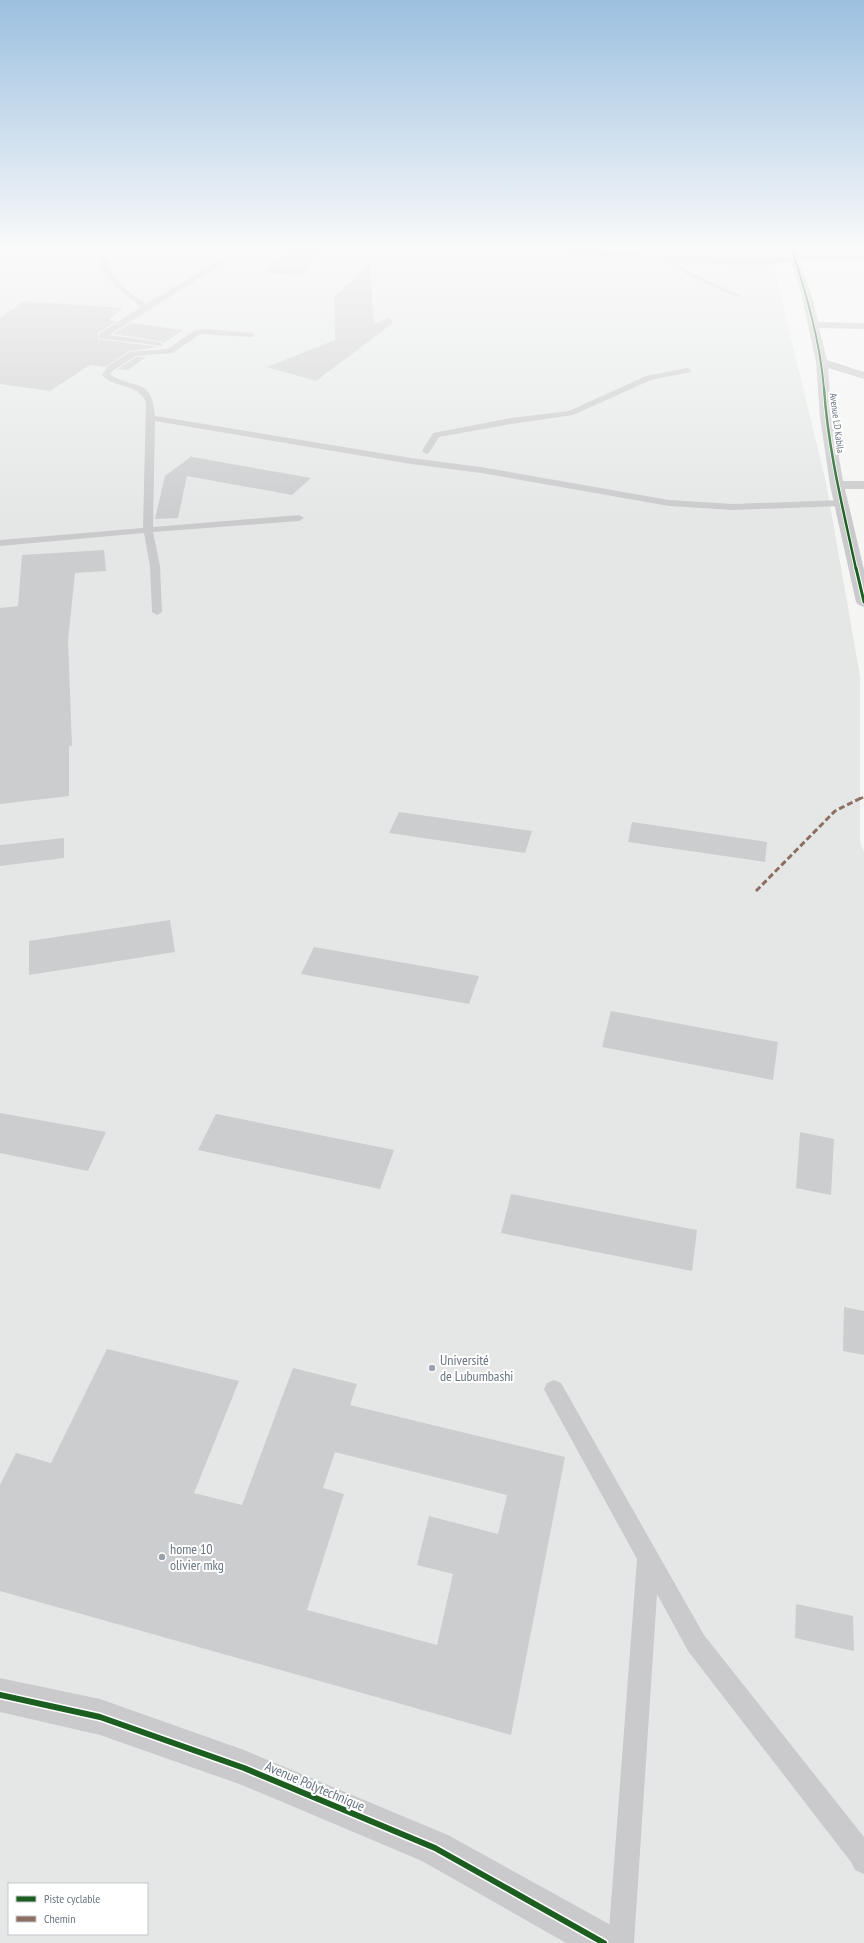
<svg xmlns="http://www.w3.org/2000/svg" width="864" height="1943" viewBox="0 0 864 1943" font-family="'PT Sans Narrow',sans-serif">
  <rect width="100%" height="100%" fill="#f5f5f4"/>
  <path fill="#e5e7e7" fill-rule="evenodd" d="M0,247h769l57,235 34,194v166l4,10v1091h-864zM9,1884h138v50h-138z"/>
  <g fill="#cccdce" fill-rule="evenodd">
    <path d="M287,247h18l20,1 -23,27 -38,-2z"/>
    <path d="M370,263l4,61 16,-7 3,6 -77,58 -49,-14 68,-27 -1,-43z"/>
    <path d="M24,301l99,7 -14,12 8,1 -19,12v6l61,8 -30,4 -24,16 -15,-2 -40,26 -50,-7v-66z"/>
    <path d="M131,323l52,7 -19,13 -5,-2 -46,-7z"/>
    <path d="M136,357h10l-18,13 -10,-1z"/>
    <path d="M192,456v1l119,21 -19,17 -105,-19 -9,42 -23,1 10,-43z"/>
    <path d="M104,550l2,21 -31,2 -7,67 4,106h-3v50l-69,8v-196l18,-2 4,-51z"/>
    <path d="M399,812l133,19 -7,22 -136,-20z"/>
    <path d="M632,822l135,20 -2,20 -137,-20z"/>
    <path d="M64,838v20l-64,8v-21z"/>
    <path d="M170,920l5,32 -146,23v-34z"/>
    <path d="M314,947l165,29 -10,28 -168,-30z"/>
    <path d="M611,1011l167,31 -5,38 -171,-33z"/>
    <path d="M0,1113l106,19 -18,39 -88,-18z"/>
    <path d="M216,1114l178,36 -14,39 -182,-39z"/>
    <path d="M800,1132l34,7 -3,56 -35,-7z"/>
    <path d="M511,1194l186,36 -5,41 -191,-38z"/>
    <path d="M844,1307l20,4v44l-21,-4z"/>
    <path d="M107,1349l132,32 -45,112 48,12 51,-137 64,16 -7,21 215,52 -54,278 -511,-144v-106l16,-32 35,10zM335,1452l172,43 -9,39 -69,-18 -12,49 36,9 -16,71 -130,-35 37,-116 -21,-6z"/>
    <path d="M796,1604l57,12 1,35 -59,-13z"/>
  </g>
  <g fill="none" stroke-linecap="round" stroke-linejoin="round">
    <g fill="#cacacc" fill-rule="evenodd">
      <path d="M225,247l13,1 2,5 -131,82 50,7 4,2 -1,2 -63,-8v-4l42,-27c-14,-10 -44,-33 -42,-52l5,1c12,26 19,32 42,48l88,-52 -1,-2z"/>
      <path d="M662,256h4l26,17 49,23 -5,1 -48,-22 -26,-17z"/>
      <path d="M207,329l44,4 4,2 -4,2 -51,-3 -27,19 -38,3 -21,14 -4,4c25,17 42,2 45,42l256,42 70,9 188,33 64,4 108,-4 5,3 -5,3 -108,4 -64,-4 -188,-33 -70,-9 -256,-43 -2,106 146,-12 5,3 -5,3 -146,11 7,34 2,46 -5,3 -5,-3 -2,-46 -6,-33 -144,13v-6l143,-12 3,-126c-8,-19 -31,-13 -44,-27l6,-9 22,-14 38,-3 27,-19z"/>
      <path d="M687,368l4,2 -1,2 -39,8 -78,35 -62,9 -72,13 -10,16 -3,1 -4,-3 11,-18 78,-15 58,-7 77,-35z"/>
      <path d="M554,1380l7,3 143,252 160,202v37l-9,-4 -4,-8 -163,-211 -31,-57 -23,349h-26l29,-384 -90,-164 -3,-6 3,-6z"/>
    </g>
    <g fill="#cacacc" fill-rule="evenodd">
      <path d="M501,247h28l217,12 43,-3 -2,-9h8l3,8 66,-1v6l-64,1 11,32 7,29 46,1v6l-45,-1 8,32 37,12v7l-36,-11 4,49 11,64h21v8h-19l19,81v37l-5,-2 -3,-3 -26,-117 -10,-68 -4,-55 -15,-69 -10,-32c-34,8 -72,2 -106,1 -60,-3 -120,-6 -179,-12z"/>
      <path d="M0,1678l100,21 144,51 204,85 170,94 6,14h-58l-144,-82 -180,-76 -142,-50 -100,-23z"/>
    </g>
    <path stroke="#8d6e63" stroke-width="2.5" stroke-dasharray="4.5 2.5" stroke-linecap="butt" d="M859,799l5,-2"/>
    <path stroke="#8d6e63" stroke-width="3" stroke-dasharray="6 3" stroke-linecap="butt" d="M756,891l79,-80 26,-13"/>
    <g stroke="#fff" stroke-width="3">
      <path id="cycleway-far3" d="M791,247c15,46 29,93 33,142"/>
    </g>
    <g stroke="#fff" stroke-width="4">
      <path id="cycleway-far2" d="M824,388c4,61 19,121 32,181"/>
    </g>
    <g stroke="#fff" stroke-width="5">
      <path id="cycleway-far1" d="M856,568l8,34"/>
    </g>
    <g stroke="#fff" stroke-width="9">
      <path id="cycleway" d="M0,1695l100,22 144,51 191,80 169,95"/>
    </g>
    <use href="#cycleway-far3" stroke="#1b5e20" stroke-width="2"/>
    <use href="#cycleway-far2" stroke="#1b5e20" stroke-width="2.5"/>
    <use href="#cycleway-far1" stroke="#1b5e20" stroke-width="3"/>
    <use href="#cycleway" stroke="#1b5e20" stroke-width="6"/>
  </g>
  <linearGradient id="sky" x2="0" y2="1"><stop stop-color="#9cc0e0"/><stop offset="0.48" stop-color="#fafafa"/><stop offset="1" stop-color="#fafafa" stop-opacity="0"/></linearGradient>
  <rect width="864" height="519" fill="url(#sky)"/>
  <g fill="#99a1a9" stroke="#fff" stroke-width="1.5">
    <circle cx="432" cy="1368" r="4"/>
    <circle cx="162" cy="1557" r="4"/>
  </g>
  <g text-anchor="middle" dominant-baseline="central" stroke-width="4" stroke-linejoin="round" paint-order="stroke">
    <g font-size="10" fill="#687481" stroke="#fff">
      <text transform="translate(837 423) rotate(83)">Avenue LD Kabila</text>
    </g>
    <g font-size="14" fill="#687481" stroke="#fff" text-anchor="start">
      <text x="440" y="1360">Université<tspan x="440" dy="16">de Lubumbashi</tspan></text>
      <text x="170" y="1549">home 10<tspan x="170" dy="16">olivier mkg</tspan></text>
    </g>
    <g font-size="14" fill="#687481" stroke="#fff">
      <text transform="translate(315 1786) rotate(23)">Avenue Polytechnique</text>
    </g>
  </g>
  <rect x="8" y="1883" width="140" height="52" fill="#ffffff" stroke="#c3c7cd"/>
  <rect x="16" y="1896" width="20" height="6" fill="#1b5e20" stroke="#c3c7cd"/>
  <text x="44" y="1903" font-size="12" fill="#687481">Piste cyclable</text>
  <rect x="16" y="1916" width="20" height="6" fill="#8d6e63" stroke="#c3c7cd"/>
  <text x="44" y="1923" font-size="12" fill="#687481">Chemin</text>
</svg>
